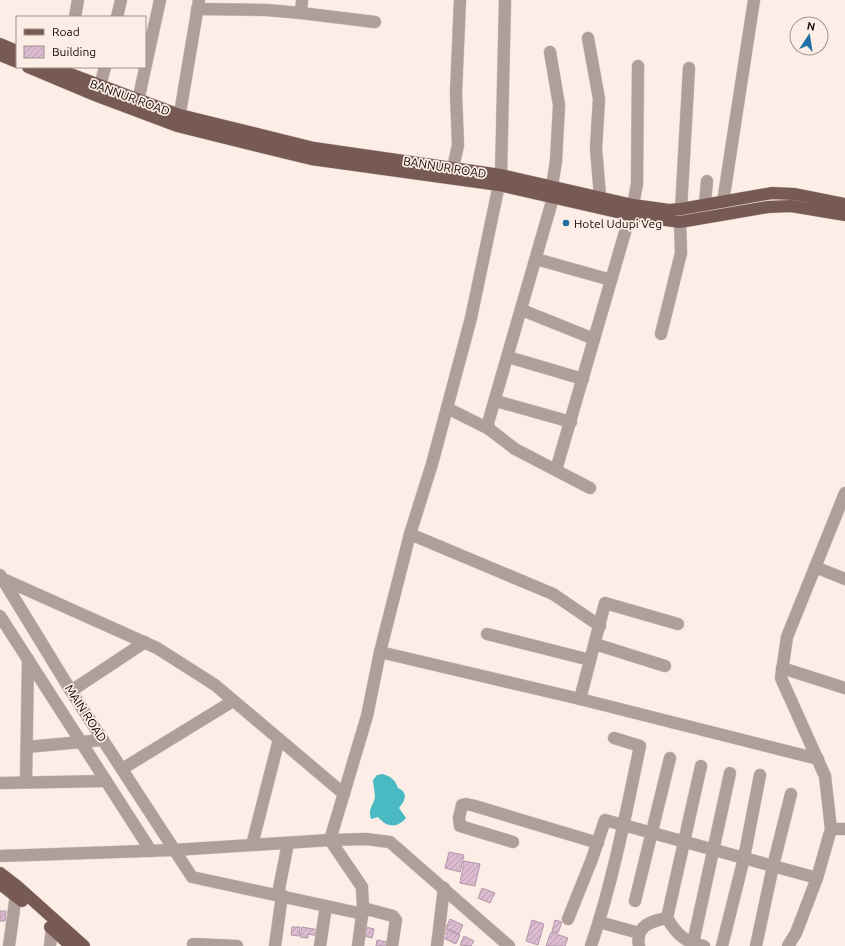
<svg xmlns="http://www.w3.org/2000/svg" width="845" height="946" viewBox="0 0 845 946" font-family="Ubuntu,sans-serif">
  <defs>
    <pattern id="building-hatch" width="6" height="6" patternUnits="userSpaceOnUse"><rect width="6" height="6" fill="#dcbbd0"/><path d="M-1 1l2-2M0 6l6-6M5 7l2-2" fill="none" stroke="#bc9fb1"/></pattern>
  </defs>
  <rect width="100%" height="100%" fill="#fceee6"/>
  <path fill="#49bac1" d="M383,774c9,3 12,6 15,14 11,5 7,13 1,20l7,10c-9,11 -20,9 -28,-1l-7,2c-3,-12 2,-12 4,-22 0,-5 -2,-12 -2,-17l4,-5z"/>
  <g fill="url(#building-hatch)" stroke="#b595aa">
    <path d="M449,852l15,3 -4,17 -15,-4z"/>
    <path d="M464,861l16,3 -5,22 -15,-3z"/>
    <path d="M482,888l13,5 -5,10 -12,-5z"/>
    <path d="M0,911h6l-1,10h-5z"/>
    <path d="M450,919l13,6 -4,9 -13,-6z"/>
    <path d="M532,920l12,4 -6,21 -12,-4z"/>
    <path d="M555,920l7,2 -4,11 -6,-2z"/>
    <path d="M292,927h8l-1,9 -8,-1z"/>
    <path d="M302,927l17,3 -1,6 -10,-2v4l-8,-1z"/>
    <path d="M366,927l8,2 -2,9 -8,-2z"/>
    <path d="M445,929l15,6 -4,9 -13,-6 1,-2 2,2 1,-3 -4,-2z"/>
    <path d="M551,932l17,6 -3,8h-19z"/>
    <path d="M464,936l10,5 -3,5 -11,-1z"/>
    <path d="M377,940l11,2 -1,4h-11z"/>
  </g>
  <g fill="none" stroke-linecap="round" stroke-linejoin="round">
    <g stroke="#d7c9c2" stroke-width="13">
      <g id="minor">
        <path d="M197,9l69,1 35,3 1,-13"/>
        <path d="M301,13l74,9"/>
        <path d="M75,17l3,-17"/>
        <path d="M117,17l4,-17"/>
        <path d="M588,38l11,61 -3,49 4,48"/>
        <path d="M550,52l9,53 -3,56 -4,25"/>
        <path d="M100,86l5,-19"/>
        <path d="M138,101l22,-101"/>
        <path d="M178,125l21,-125"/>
        <path d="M453,168l5,-23 -2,-52 4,-93"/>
        <path d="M553,198l-65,225 1,6 26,20 75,39"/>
        <path d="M723,202l31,-202"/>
        <path d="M705,204l2,-23"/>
        <path d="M633,205l4,-21 1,-118"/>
        <path d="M681,209l8,-141"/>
        <path d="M536,259l75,21"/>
        <path d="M522,310l72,29"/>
        <path d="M661,334l20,-81 -1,-31"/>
        <path d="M508,357l75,22"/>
        <path d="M496,401l75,21"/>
        <path d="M447,408l42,21"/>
        <path d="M556,470l74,-255"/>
        <path d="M410,534l143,60 47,32"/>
        <path d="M815,567l30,12"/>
        <path d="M0,575l71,116 121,186 171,37"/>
        <path d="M3,579l154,69 58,37 129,109"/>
        <path d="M0,616l151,235"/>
        <path d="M487,634l103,26"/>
        <path d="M595,644l70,22"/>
        <path d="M380,652l200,47 238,60"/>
        <path d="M782,668l63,20"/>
        <path d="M71,691l74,-49"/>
        <path d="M580,699l25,-96 73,21"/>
        <path d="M27,747l76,-7"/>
        <path d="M701,766l-34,152c10,17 18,24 37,28"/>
        <path d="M122,769l111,-68"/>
        <path d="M26,782l2,-123"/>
        <path d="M0,783l106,-2"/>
        <path d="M831,829h14"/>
        <path d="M513,842l-53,-16 -1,-8 3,-13 4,-1 9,2 123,37"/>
        <path d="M252,845l27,-106"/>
        <path d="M0,856l174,-6 156,-10 36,-1 24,3 119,104"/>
        <path d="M278,894l10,-51"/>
        <path d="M635,901l35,-143"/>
        <path d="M363,908l30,8 3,4 -4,26"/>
        <path d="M568,919l24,-60 13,-39 212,58"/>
        <path d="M599,922l40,11"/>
        <path d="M693,943l37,-170"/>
        <path d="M193,944l44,2"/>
        <path d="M9,946l8,-59"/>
        <path d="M50,946l2,-18"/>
        <path d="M275,946l7,-51"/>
        <path d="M320,946l6,-40"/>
        <path d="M358,946l5,-38 -1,-21 -32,-47 37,-124 13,-64 30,-118 22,-70 39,-146 30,-143 4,-175"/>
        <path d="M437,946l7,-58"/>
        <path d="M591,946c22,-65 35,-133 49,-200l-26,-8"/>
        <path d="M639,946c-4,-20 12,-25 28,-28"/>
        <path d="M722,946l22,-88 16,-83"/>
        <path d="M756,946l17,-80 18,-72"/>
        <path d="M788,946l8,-13 21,-55 14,-49 -6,-53 -44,-98 6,-41 58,-144"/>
      </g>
    </g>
    <g stroke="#d7c9c2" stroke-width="13">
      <g id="major">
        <path d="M0,44l17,7"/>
        <path d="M0,55l17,7"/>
        <path d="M28,67l69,29 80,30 134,33 188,26 131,30 50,7 88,-15 23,-1 54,9"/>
        <path d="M52,67l128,48 134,33 187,27 132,30 36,5 12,-1 91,-16 22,1 51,10"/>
        <path d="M0,873l17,13 67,60"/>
        <path d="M0,884l22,17"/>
        <path d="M50,927l21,19"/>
      </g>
    </g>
    <use href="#minor" stroke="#af9e9a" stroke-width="12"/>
    <use href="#major" stroke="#775a53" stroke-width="12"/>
  </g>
  <circle fill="#1d70a1" stroke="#fceee6" stroke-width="1.5" cx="566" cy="223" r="4"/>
  <g text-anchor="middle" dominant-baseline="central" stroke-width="3.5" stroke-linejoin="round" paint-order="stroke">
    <g font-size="12" fill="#140904" stroke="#fceee6">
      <text transform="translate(130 97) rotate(20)">BANNUR ROAD</text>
      <text transform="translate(445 167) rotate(9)">BANNUR ROAD</text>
      <text transform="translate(86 713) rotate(57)">MAIN ROAD</text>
    </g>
    <g font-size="12" fill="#140904" stroke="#fceee6" text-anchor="start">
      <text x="574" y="223">Hotel Udupi Veg</text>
    </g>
  </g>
  <rect x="16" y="16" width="130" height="52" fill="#fceee6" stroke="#9f928c"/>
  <rect x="24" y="29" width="20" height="6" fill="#775a53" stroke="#9f928c"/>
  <text x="52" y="36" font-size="12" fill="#140904">Road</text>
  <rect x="24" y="46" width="20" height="12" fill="url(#building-hatch)" stroke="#9f928c"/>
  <text x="52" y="56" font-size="12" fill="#140904">Building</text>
  <g transform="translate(809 36) rotate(12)"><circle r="19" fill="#fceee6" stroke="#9f928c"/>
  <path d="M0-3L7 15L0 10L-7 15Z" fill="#1d70a1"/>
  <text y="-6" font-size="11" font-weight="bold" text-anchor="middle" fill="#140904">N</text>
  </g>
</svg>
